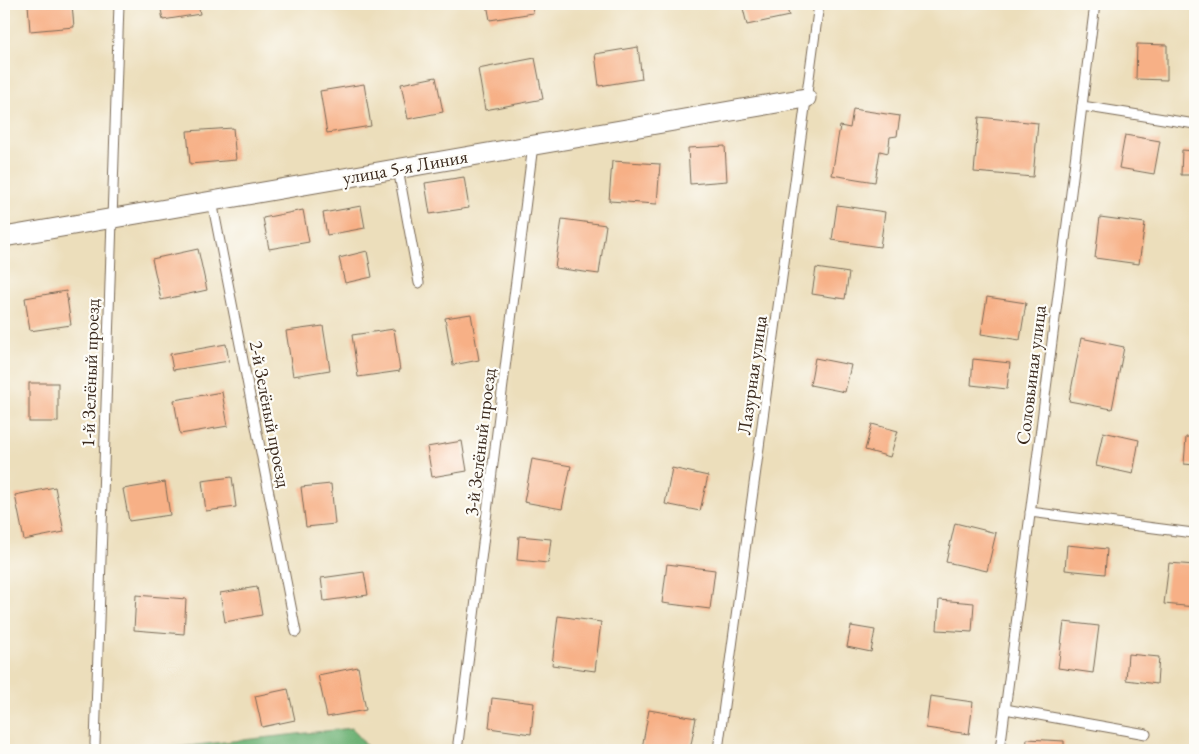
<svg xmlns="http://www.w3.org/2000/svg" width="1199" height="754" viewBox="0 0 1199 754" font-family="'EB Garamond',serif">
  <rect width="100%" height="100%" fill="#fdfcf7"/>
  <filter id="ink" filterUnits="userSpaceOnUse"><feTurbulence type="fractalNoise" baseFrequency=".02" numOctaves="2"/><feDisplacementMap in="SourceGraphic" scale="10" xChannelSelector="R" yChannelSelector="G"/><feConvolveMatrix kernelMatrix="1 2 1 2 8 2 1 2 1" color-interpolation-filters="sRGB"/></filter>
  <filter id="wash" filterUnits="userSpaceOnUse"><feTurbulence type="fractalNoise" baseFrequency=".0096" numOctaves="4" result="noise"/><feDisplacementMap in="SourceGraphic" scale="20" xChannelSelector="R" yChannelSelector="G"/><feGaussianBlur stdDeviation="1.12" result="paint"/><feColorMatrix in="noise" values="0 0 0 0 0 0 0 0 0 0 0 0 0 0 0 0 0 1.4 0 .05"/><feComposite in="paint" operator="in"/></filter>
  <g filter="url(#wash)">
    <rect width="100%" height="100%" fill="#ecdebb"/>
    <path fill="#6eb276" stroke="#546e4a" d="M352,728l18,22h-219z"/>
    <g id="blocks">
      <g fill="#f7b086">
        <path d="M28,4h44l2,23 -44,4z"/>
        <path d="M160,4h38l2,10 -37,6z"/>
        <path d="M487,4h45l1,9 -43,7z"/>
        <path d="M742,4h44l3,12 -42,9z"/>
        <path d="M1137,44l30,1v35l-31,-1z"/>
        <path d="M638,47l4,32 -43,7 -4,-32z"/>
        <path d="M535,58l8,41 -58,11 -7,-41z"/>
        <path d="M436,77l7,35 -35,7 -7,-35z"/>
        <path d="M364,84l7,42 -44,7 -7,-42z"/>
        <path d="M853,109l47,7 -3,20 -7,1 -2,16 -8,-2 -5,31 -43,-7 8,-49 10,2z"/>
        <path d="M979,117l59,6 -5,54 -59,-5z"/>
        <path d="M233,128l3,32 -46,4 -3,-33z"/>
        <path d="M1125,135l35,6 -6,33 -35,-6z"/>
        <path d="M725,146l2,35 -37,3 -2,-36z"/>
        <path d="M1182,150l13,1v24h-14z"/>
        <path d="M612,161l48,3 -3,40 -48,-3z"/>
        <path d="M464,177l5,31 -39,6 -5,-31z"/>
        <path d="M837,205l48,7 -5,35 -48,-7z"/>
        <path d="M361,206l4,22 -38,7 -4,-22z"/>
        <path d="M303,210l6,32 -40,7 -6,-31z"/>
        <path d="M1100,217l45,6 -6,41 -44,-6z"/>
        <path d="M562,219l44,6 -7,49 -44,-6z"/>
        <path d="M198,249l9,41 -46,10 -9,-41z"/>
        <path d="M367,251l5,26 -27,6 -6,-25z"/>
        <path d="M816,268l33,5 -4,26 -33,-5z"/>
        <path d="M66,291l5,34 -41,6 -5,-33z"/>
        <path d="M987,297l39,6 -6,37 -39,-6z"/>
        <path d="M471,314l8,46 -26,5 -8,-47z"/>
        <path d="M323,326l7,44 -37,6 -7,-45z"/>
        <path d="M394,329l6,42 -42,6 -6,-42z"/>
        <path d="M1081,338l43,9 -12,62 -43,-8z"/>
        <path d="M226,344l3,17 -56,9 -3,-16z"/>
        <path d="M815,358l36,7 -6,27 -35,-7z"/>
        <path d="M973,359l37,4 -3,26 -36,-4z"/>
        <rect x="29" y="383" width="29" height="39"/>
        <path d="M222,392l6,34 -48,8 -6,-34z"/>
        <path d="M872,424l26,7 -8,26 -25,-7z"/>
        <path d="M1103,432l36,8 -6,34 -37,-8z"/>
        <path d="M1186,437h9v28l-11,-1z"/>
        <path d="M462,441l5,30 -35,6 -5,-30z"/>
        <path d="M532,459l39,7 -9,43 -38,-7z"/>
        <path d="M672,468l36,8 -8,35 -35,-7z"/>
        <path d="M232,477l4,30 -30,4 -4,-30z"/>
        <path d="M165,482l5,33 -41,6 -6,-32z"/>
        <path d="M331,484l4,40 -29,3 -5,-40z"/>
        <path d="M55,487l9,45 -40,8 -9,-45z"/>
        <path d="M955,523l41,10 -9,38 -41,-9z"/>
        <path d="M519,536l32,3 -3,24 -31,-3z"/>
        <path d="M1067,545l40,4 -2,25 -40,-4z"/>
        <path d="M1169,563l26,2v42l-31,-3z"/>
        <path d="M667,564l48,6 -5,39 -48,-6z"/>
        <path d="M364,572l4,23 -44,6 -3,-23z"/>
        <path d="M257,587l5,28 -37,7 -5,-29z"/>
        <path d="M136,595l50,4 -2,35 -50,-4z"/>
        <path d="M939,600l35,3 -2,29 -35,-2z"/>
        <path d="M558,616l43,6 -6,49 -43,-6z"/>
        <path d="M1064,622l35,4 -6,47 -35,-5z"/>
        <path d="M851,626l24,4 -4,22 -24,-5z"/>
        <path d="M1128,654l31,3 -2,27 -31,-4z"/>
        <path d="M358,667l8,43 -39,7 -9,-42z"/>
        <path d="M288,689l7,31 -33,7 -7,-31z"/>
        <path d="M930,696l43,6 -4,32 -43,-6z"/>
        <path d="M492,698l42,5 -3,31 -42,-6z"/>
        <path d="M649,710l47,8 -6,32h-34l-14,-2z"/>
        <path d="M1027,739l37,2v9h-38z"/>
      </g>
    </g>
  </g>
  <g filter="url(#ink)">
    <use href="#blocks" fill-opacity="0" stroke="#796955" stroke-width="1"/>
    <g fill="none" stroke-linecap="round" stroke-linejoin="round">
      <g stroke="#796955" stroke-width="11">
        <g id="lane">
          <path d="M1082,106l113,18"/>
          <path d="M398,169l21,114"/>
          <path d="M212,201l84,431"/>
          <path d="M1030,512l163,21"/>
          <path d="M1005,709l141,25"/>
          <path d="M458,743l75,-598"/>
          <path d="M95,744l24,-740"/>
          <path d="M718,750l101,-746"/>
          <path d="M1000,750l95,-746"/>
        </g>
      </g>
      <g stroke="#796955" stroke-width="21">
        <path id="street" d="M4,237l802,-139"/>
      </g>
      <use href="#lane" stroke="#fff" stroke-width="9"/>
      <use href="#street" stroke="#fff" stroke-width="19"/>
    </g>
  </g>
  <g text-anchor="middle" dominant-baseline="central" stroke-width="4.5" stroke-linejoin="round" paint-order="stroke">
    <g font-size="19" fill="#3b2a1e" stroke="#fdfcf7">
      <text transform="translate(405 167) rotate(-10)">улица 5-я Линия</text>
      <text transform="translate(90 373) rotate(-88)">1-й Зелёный проезд</text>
      <text transform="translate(752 375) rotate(-82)">Лазурная улица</text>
      <text transform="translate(1031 375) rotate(-83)">Соловьиная улица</text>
      <text transform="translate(270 414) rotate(79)">2-й Зелёный проезд</text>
      <text transform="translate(480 442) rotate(-83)">3-й Зелёный проезд</text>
    </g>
  </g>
  <rect width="1199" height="754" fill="none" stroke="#fdfcf7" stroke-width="20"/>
</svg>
